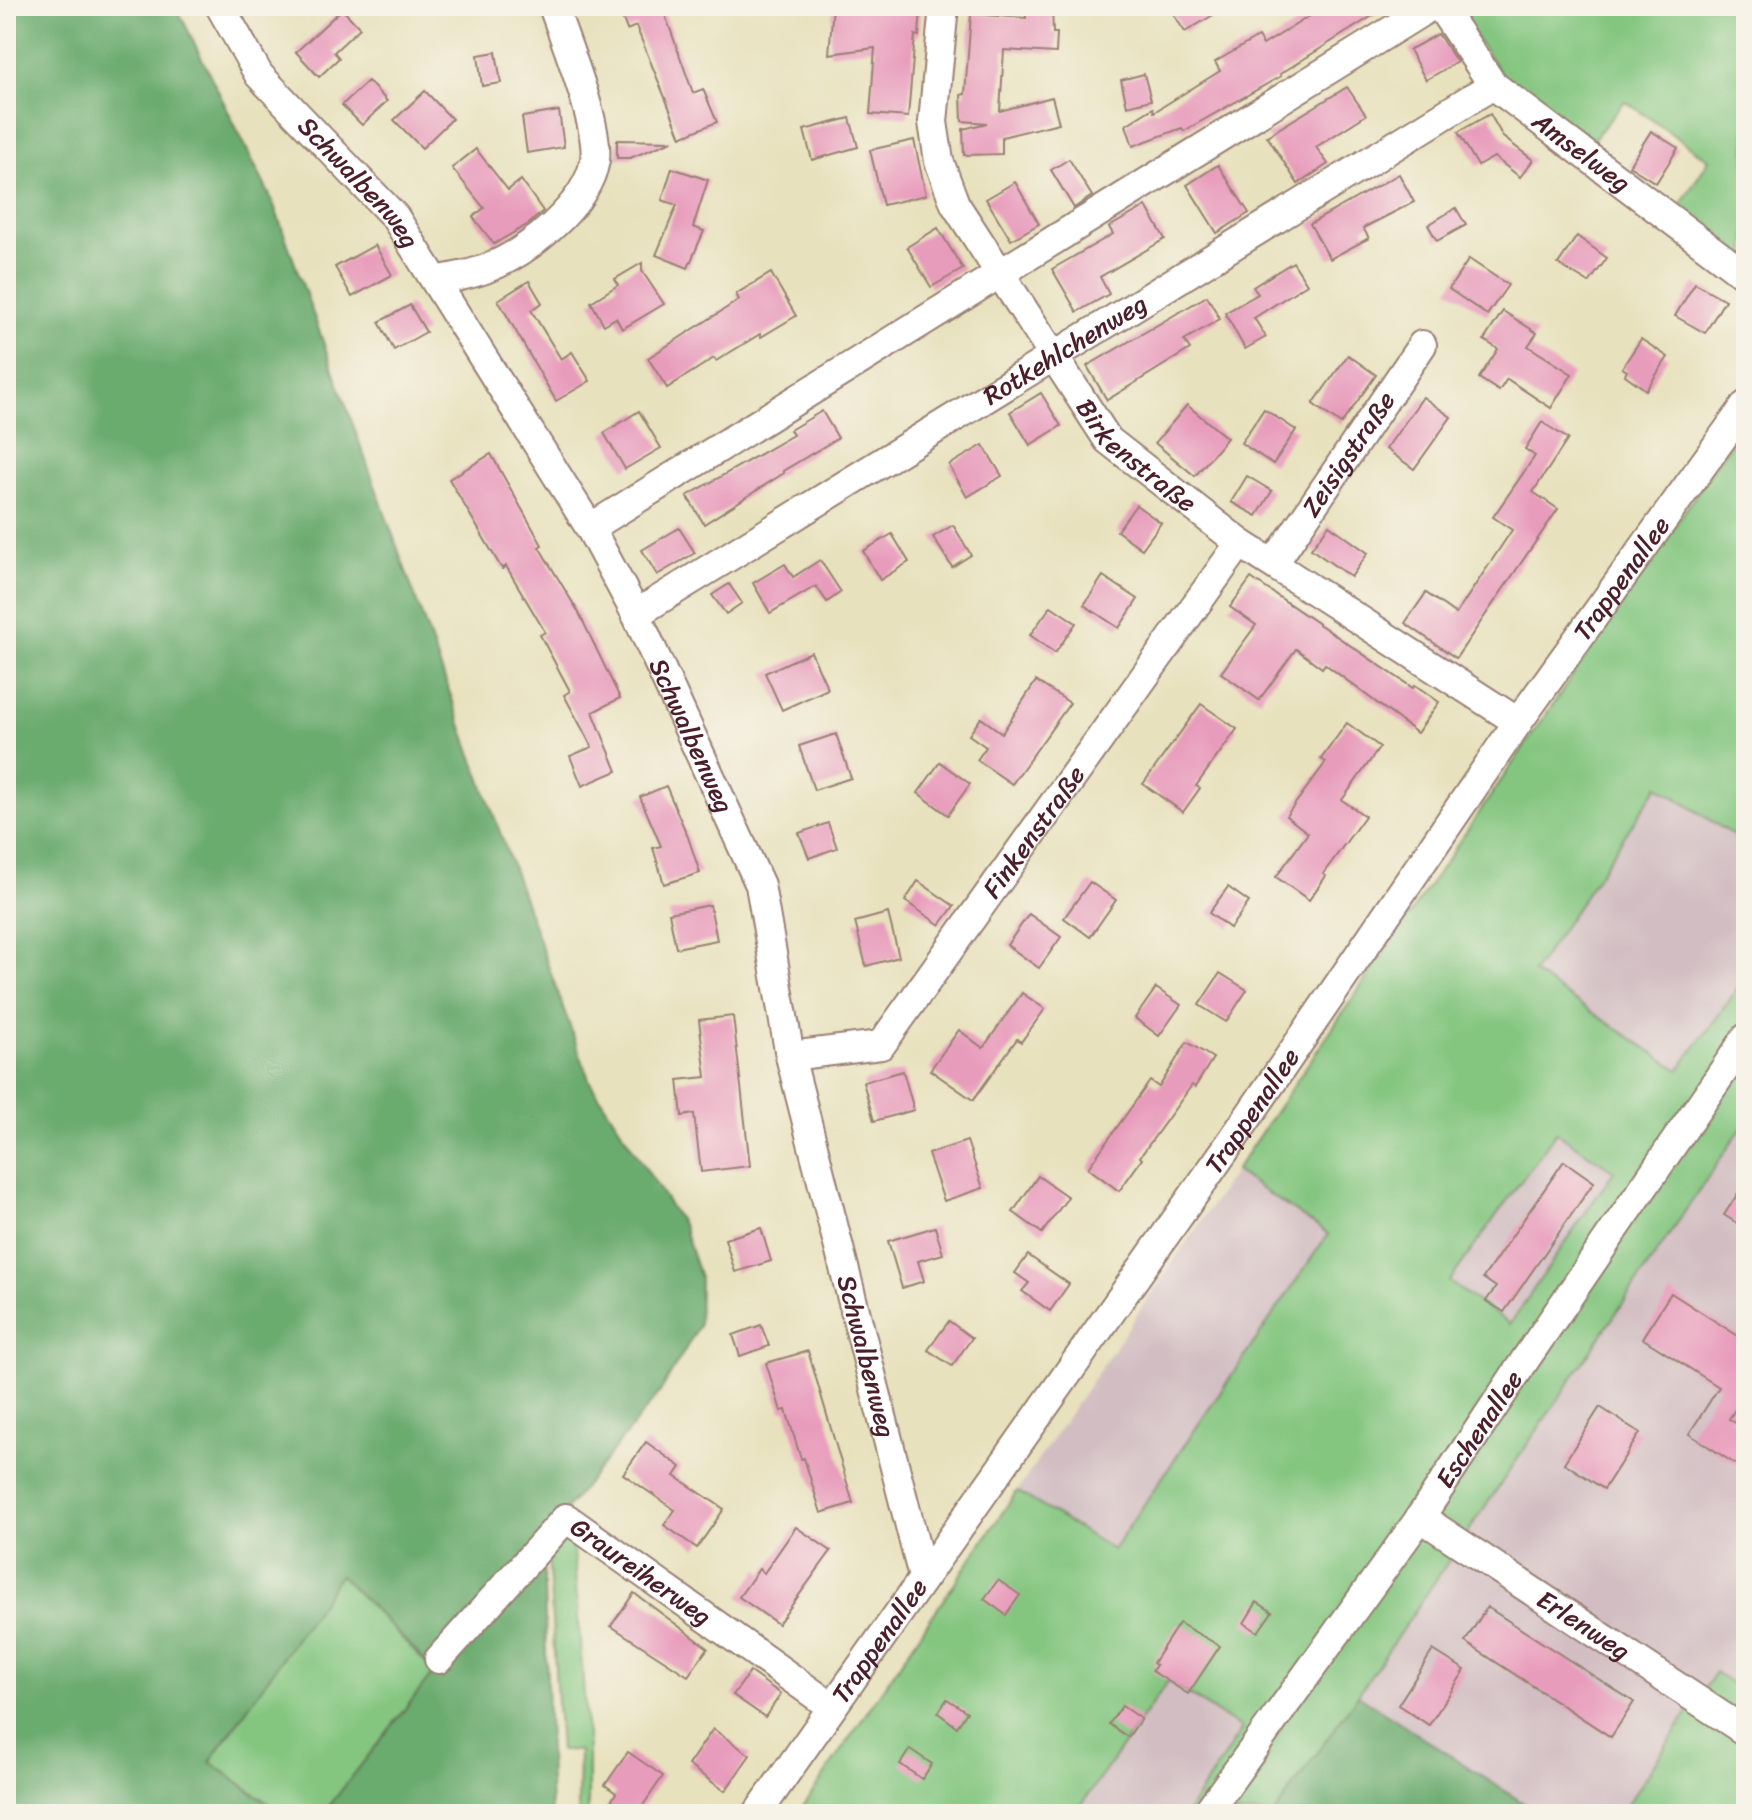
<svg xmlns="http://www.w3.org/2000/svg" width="1752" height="1820" viewBox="0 0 1752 1820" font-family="Sriracha,sans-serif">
  <rect width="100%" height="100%" fill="#f7f3e8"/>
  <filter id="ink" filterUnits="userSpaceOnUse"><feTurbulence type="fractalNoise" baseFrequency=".0125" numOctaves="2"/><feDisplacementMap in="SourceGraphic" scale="16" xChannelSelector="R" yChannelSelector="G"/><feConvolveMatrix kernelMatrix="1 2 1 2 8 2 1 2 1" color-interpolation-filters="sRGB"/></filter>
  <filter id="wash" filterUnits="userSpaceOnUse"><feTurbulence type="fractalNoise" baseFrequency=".006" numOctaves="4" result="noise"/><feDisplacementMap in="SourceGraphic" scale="32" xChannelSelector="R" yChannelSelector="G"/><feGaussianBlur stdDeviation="1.8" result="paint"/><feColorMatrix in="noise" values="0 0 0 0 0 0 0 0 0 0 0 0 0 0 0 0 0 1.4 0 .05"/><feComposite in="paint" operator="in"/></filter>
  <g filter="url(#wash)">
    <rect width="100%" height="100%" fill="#e8e1bd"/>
    <g fill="#d2bec2">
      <path d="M1658,786l88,58v133l-67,93 -146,-97z"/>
      <path d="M1746,1121v572l-32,-21 -93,142h-80l-183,-119z"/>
      <path d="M1556,1131l59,39 -105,154 -61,-42z"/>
      <path d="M1235,1171l93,63 -216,316 -95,-59z"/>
      <path d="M1168,1680l74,48 -56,86h-111z"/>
    </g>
    <g fill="#84c680" stroke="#677256" stroke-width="2" fill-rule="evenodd">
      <path d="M1453,6h293v251l-70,-45 33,-52 -84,-59 -39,47 -71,-55z"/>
      <path d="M1746,421v423l-88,-58 -125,187 146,97 67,-93v144l-388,574 -84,119h-88l56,-85 -74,-48 -93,133h-277l219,-323 96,59 215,-316 -93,-63zM1556,1132l58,39 -104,153 -61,-42z"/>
      <path d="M572,1531l16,220v63h-10l1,-63h-19l-12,-200z"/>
      <path d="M340,1574l94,98 -111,142h-40l-73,-52z"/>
      <path d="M1715,1672l31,21v121h-125z"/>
    </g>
    <g fill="#6bab6e" stroke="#5a654c" stroke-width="2">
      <path d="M6,6h170l96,194 318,882 93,144 17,52 -1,48 -39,66 -119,149 -115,121 -86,-87 -130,187 73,52h-277z"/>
      <path d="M543,1553l8,261h-228l111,-142z"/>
      <path d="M1358,1695l182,119h-266z"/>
    </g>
    <g id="blocks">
      <g fill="#e89cbc">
        <path d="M618,6h44l31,87 10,-4 14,33 -36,15 -45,-111 -9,4z"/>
        <path d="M833,6h88l-2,30 -4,-1 -7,82 -38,-3 5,-66 -46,6z"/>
        <path d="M1025,6h27l1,27h4l-1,20 -52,-3 -4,61 52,-14 7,26 -57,14v17l-38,1 -1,-26 24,-6 -25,-2 -1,-26 4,-1 6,-80 55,4z"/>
        <path d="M1168,6h60l-43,26z"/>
        <path d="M1326,6h62l-108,68 1,2 -97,55 -2,-3 -49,18 -7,-21 27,-17 1,4 66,-41 -5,-9 43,-25 5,8z"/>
        <path d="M342,9l18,19 -26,24 5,6 -20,19 -23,-25z"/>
        <path d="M1438,34l19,28 -31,18 -17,-30z"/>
        <path d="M496,52l5,31 -19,3 -4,-31z"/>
        <path d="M1144,74l7,26 -24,6 -6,-26z"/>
        <path d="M368,81l19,20 -25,24 -20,-20z"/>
        <path d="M1347,87l19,28 -50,32 12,17 -30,20 -31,-48z"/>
        <path d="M425,91l27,28 -30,29 -28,-28z"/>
        <path d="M559,111l5,36 -37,6 -5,-36z"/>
        <path d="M1490,114l13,23 30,23 -13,17 -26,-20 -16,9 -20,-34z"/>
        <path d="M850,118l8,29 -46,13 -8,-30z"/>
        <path d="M1651,131l27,17 -22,35 -27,-17z"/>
        <path d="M617,140l55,1 -42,17h-13z"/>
        <path d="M914,140l12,55 -43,10 -13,-55z"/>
        <path d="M476,149l32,41 13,-10 22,31 -13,12 -36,21 -21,-27 11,-9 -32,-40z"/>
        <path d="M1069,159l23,37 -18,12 -23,-38z"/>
        <path d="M1218,165l31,48 -32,20 -30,-48z"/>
        <path d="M672,168l36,12 -15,47 11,4 -16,37 -32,-13 21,-50 -15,-5z"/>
        <path d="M1399,174l15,28 -51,26 6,10 -39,21 -20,-35z"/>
        <path d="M1015,182l24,42 -28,16 -25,-41z"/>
        <path d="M1146,206l19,33 -65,38 9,17 -32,18 -25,-43 61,-35 -4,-7z"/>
        <path d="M1456,208l10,17 -29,16 -9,-16z"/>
        <path d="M938,228l25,41 -32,18 -24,-40z"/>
        <path d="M1577,236l30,22 -18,25 -31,-19z"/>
        <path d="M375,245l17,30 -40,22 -17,-30z"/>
        <path d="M1469,259l39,26 -21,30 -38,-26z"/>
        <path d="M1293,262l14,22 -53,34 12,19 -21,12 -20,-36 33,-19 -5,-7z"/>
        <path d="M642,263v8l22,33 -42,25 -6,-11 -12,7 -13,-23 27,-17 -3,-6z"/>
        <path d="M771,273l25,43 -35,21 -1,-3 -44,27 -2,-3 -47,30 -19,-30 91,-58 -3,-6z"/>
        <path d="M529,281l13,22 -11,7 30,49 11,-7 18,29 -34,20 -58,-101z"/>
        <path d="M1695,283l30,17 -20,33 -30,-17z"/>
        <path d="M1207,296l13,23 -36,21 6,9 -83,51 -20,-34z"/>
        <path d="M410,305l16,27 -32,18 -15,-28z"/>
        <path d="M1503,311l34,22 -9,13 44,28 -21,34 -44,-29 -8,12 -20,-13 19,-29 -14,-9z"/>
        <path d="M1641,339l27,18 -22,33 -21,-15 2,-4 -5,-3z"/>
        <path d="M1348,355l28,20 -35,49 -28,-20z"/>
        <path d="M1041,393l20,33 -31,19 -20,-33z"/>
        <path d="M1423,397l28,20 -37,52 -28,-20z"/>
        <path d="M1187,405l40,33 -32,38 -40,-33z"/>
        <path d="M1264,409l32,21 -23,34 -32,-21z"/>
        <path d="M639,411l22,37 -36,21 -21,-36z"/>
        <path d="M822,411l16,27 -55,33 1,2 -80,51 -17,-28 106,-61 -3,-5z"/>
        <path d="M1542,422l26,17 -35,53 25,17 -102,149 -51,-35 21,-30 30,21 56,-84 -19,-13 42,-61 -10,-7z"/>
        <path d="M983,445l19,31 -35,21 -18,-32z"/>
        <path d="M491,454l51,91 -3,2 40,66 41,85 -27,14 24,59 -35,15 -12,-30 22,-9 -28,-52 6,-4 -30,-56 5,-3 -39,-66 -4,3 -53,-90z"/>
        <path d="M1247,476l25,15 -15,25 -26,-14z"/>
        <path d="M1136,505l25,18 -19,26 -25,-18z"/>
        <path d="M953,525l18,30 -19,12 -19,-30z"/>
        <path d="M1329,525l39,28 -17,24 -40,-28z"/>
        <path d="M679,528l16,25 -38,22 -15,-25z"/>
        <path d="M892,534l17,28 -29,18 -17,-29z"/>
        <path d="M820,560l21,32 -14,10 -11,-16 -46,27 -17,-30 32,-19 8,13z"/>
        <path d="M1103,576l35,23 -19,29 -35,-23z"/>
        <path d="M1251,578l162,110 2,-3 24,17 -22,31 -92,-69 -3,4 -26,-19 -37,51 -38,-27 35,-48 -26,-18z"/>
        <path d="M729,584l13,19 -16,11 -14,-19z"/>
        <path d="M1051,606l25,17 -21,30 -25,-18z"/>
        <path d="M811,652l17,37 -46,21 -17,-37z"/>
        <path d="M1036,681l34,22 -58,81 -35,-24 9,-13 -17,-12 12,-17 21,15z"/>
        <path d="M1201,704l36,25 -41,57 4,2 -17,24 -40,-28z"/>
        <path d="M1347,723l33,24 -38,53 23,16 -42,58 3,2 -17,24 -33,-23 32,-44 -22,-17 40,-54 -5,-3z"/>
        <path d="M836,734l15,44 -37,12 -15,-44z"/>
        <path d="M940,762l30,22 -22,31 -30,-22z"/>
        <path d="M666,786l22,51 12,36 -36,11 -11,-36 8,-2 -21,-49z"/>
        <path d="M828,823l9,25 -28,10 -10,-25z"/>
        <path d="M918,881l36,25 -14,19 -35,-24z"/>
        <path d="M1090,882l26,18 -26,37 -26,-19z"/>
        <path d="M1228,887l21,15 -19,26 -21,-15z"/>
        <path d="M710,905l7,35 -41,8 -7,-35z"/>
        <path d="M888,913l11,44 -33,9 -11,-44z"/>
        <path d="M1029,914l32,23 -22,31 -32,-23z"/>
        <path d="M1220,973l27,17 -21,32 -27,-17z"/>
        <path d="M1156,988l25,17 -22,31 -24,-18z"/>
        <path d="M1022,993l23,16 -24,33 -4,-3 -44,61 -43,-30 29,-40 24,18z"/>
        <path d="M733,1016l17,150 -49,6 -7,-58 -12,2 -4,-36 28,-3 -7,-57z"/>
        <path d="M1187,1042l26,16 -18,29 -3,-2 -52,72 2,2 -23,32 -31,-23 62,-87 9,6z"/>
        <path d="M903,1071l11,39 -40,11 -11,-39z"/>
        <path d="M967,1141l16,47 -39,13 -16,-47z"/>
        <path d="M1564,1161l30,21 -90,130 -18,-11 10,-14 -13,-9z"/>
        <path d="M1038,1176l30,21 -26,36 -29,-21z"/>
        <path d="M1746,1181v48l-22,-14z"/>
        <path d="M935,1227l8,27 -25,7 6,20 -22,7 -14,-47z"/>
        <path d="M761,1228l10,33 -36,11 -10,-33z"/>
        <path d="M1028,1255l41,29 -19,27 -28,-20 7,-8 -14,-10z"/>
        <path d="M1671,1293l75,48v51l-17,27 17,10v42l-57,-37 30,-47 -77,-49z"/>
        <path d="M949,1321l23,17 -20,28 -24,-16z"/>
        <path d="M761,1325l8,21 -29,10 -7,-21z"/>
        <path d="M808,1351l45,152 -32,10 -17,-55 -3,1 -15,-49 -5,1 -15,-48z"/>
        <path d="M1600,1407l40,26 -36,56 -40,-26z"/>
        <path d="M646,1442l35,25 -6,9 49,33 -27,39 -33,-23 11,-15 -52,-36z"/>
        <path d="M796,1527l35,24 -53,73 -39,-27 20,-28 5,4z"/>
        <path d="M998,1580l22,15 -14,20 -22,-16z"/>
        <path d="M634,1593l74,55 -20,28 -77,-50z"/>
        <path d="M1257,1602l15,10 -14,20 -14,-9z"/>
        <path d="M1487,1607l147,95 -23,35 -146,-95z"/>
        <path d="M1179,1623l41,23 -32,48 -36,-23 4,-6 -3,-2z"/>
        <path d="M1433,1650l32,20 -36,55 -31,-20z"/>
        <path d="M750,1672l31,22 -16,23 -32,-22z"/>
        <path d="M947,1699l20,13 -10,15 -19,-14z"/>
        <path d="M1122,1706l19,13 -13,18 -19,-13z"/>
        <path d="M713,1729l37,26 -25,36 -37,-26z"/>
        <path d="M910,1749l22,15 -10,15 -22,-15z"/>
        <path d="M628,1752l35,24 -26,38h-34l13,-21 -11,-8z"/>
      </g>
    </g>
  </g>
  <g filter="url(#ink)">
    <use href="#blocks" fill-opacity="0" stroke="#998074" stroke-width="2"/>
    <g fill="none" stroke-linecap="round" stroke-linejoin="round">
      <g stroke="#998074" stroke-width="32">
        <g id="minor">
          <path id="s1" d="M220,6l39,69 136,142 195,311 46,86 124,271 30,171 133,521"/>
          <path id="s2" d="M944,6l-11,116 6,39 16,43 153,236 132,103 278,179"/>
          <path id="s3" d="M1440,6l53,79 253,191"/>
          <path d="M437,281c16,-4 33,-6 48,-12 42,-16 102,-63 110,-109 5,-33 -30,-119 -42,-154"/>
          <path d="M590,528l841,-522"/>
          <path id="s4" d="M1274,563l148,-218"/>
          <path id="s5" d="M636,614l857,-529"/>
          <path id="s6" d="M790,1056l91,-11 359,-502"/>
          <path id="s7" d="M1420,1517l326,215"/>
          <path id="s8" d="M439,1659l127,-141 266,189"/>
          <path id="s9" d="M757,1814l476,-675 285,-417 228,-317"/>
          <path id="s10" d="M1206,1814l211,-292 108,-162 221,-322"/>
        </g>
      </g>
      <use href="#minor" stroke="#fff" stroke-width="28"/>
    </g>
  </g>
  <g text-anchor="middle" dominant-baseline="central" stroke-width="8" stroke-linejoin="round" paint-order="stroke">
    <g font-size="26" fill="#4a1f2b" stroke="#f7f3e8">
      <text stroke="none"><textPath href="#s3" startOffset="206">Amselweg</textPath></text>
      <text stroke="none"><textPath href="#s1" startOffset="226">Schwalbenweg</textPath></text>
      <text stroke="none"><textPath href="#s5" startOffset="504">Rotkehlchenweg</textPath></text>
      <text stroke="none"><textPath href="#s2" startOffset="514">Birkenstraße</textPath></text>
      <text stroke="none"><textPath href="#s4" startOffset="132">Zeisigstraße</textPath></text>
      <text stroke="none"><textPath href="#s9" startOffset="1508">Trappenallee</textPath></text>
      <text stroke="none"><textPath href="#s1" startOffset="874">Schwalbenweg</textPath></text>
      <text stroke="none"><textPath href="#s6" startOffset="354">Finkenstraße</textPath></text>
      <text stroke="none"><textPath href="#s9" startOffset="860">Trappenallee</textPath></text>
      <text stroke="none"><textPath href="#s1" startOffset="1522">Schwalbenweg</textPath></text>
      <text stroke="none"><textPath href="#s10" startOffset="472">Eschenallee</textPath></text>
      <text stroke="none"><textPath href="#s8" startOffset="282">Graureiherweg</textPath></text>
      <text stroke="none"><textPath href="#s7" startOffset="196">Erlenweg</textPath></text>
      <text stroke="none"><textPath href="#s9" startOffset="212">Trappenallee</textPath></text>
    </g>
  </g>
  <rect width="1752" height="1820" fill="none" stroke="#f7f3e8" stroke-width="32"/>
</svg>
